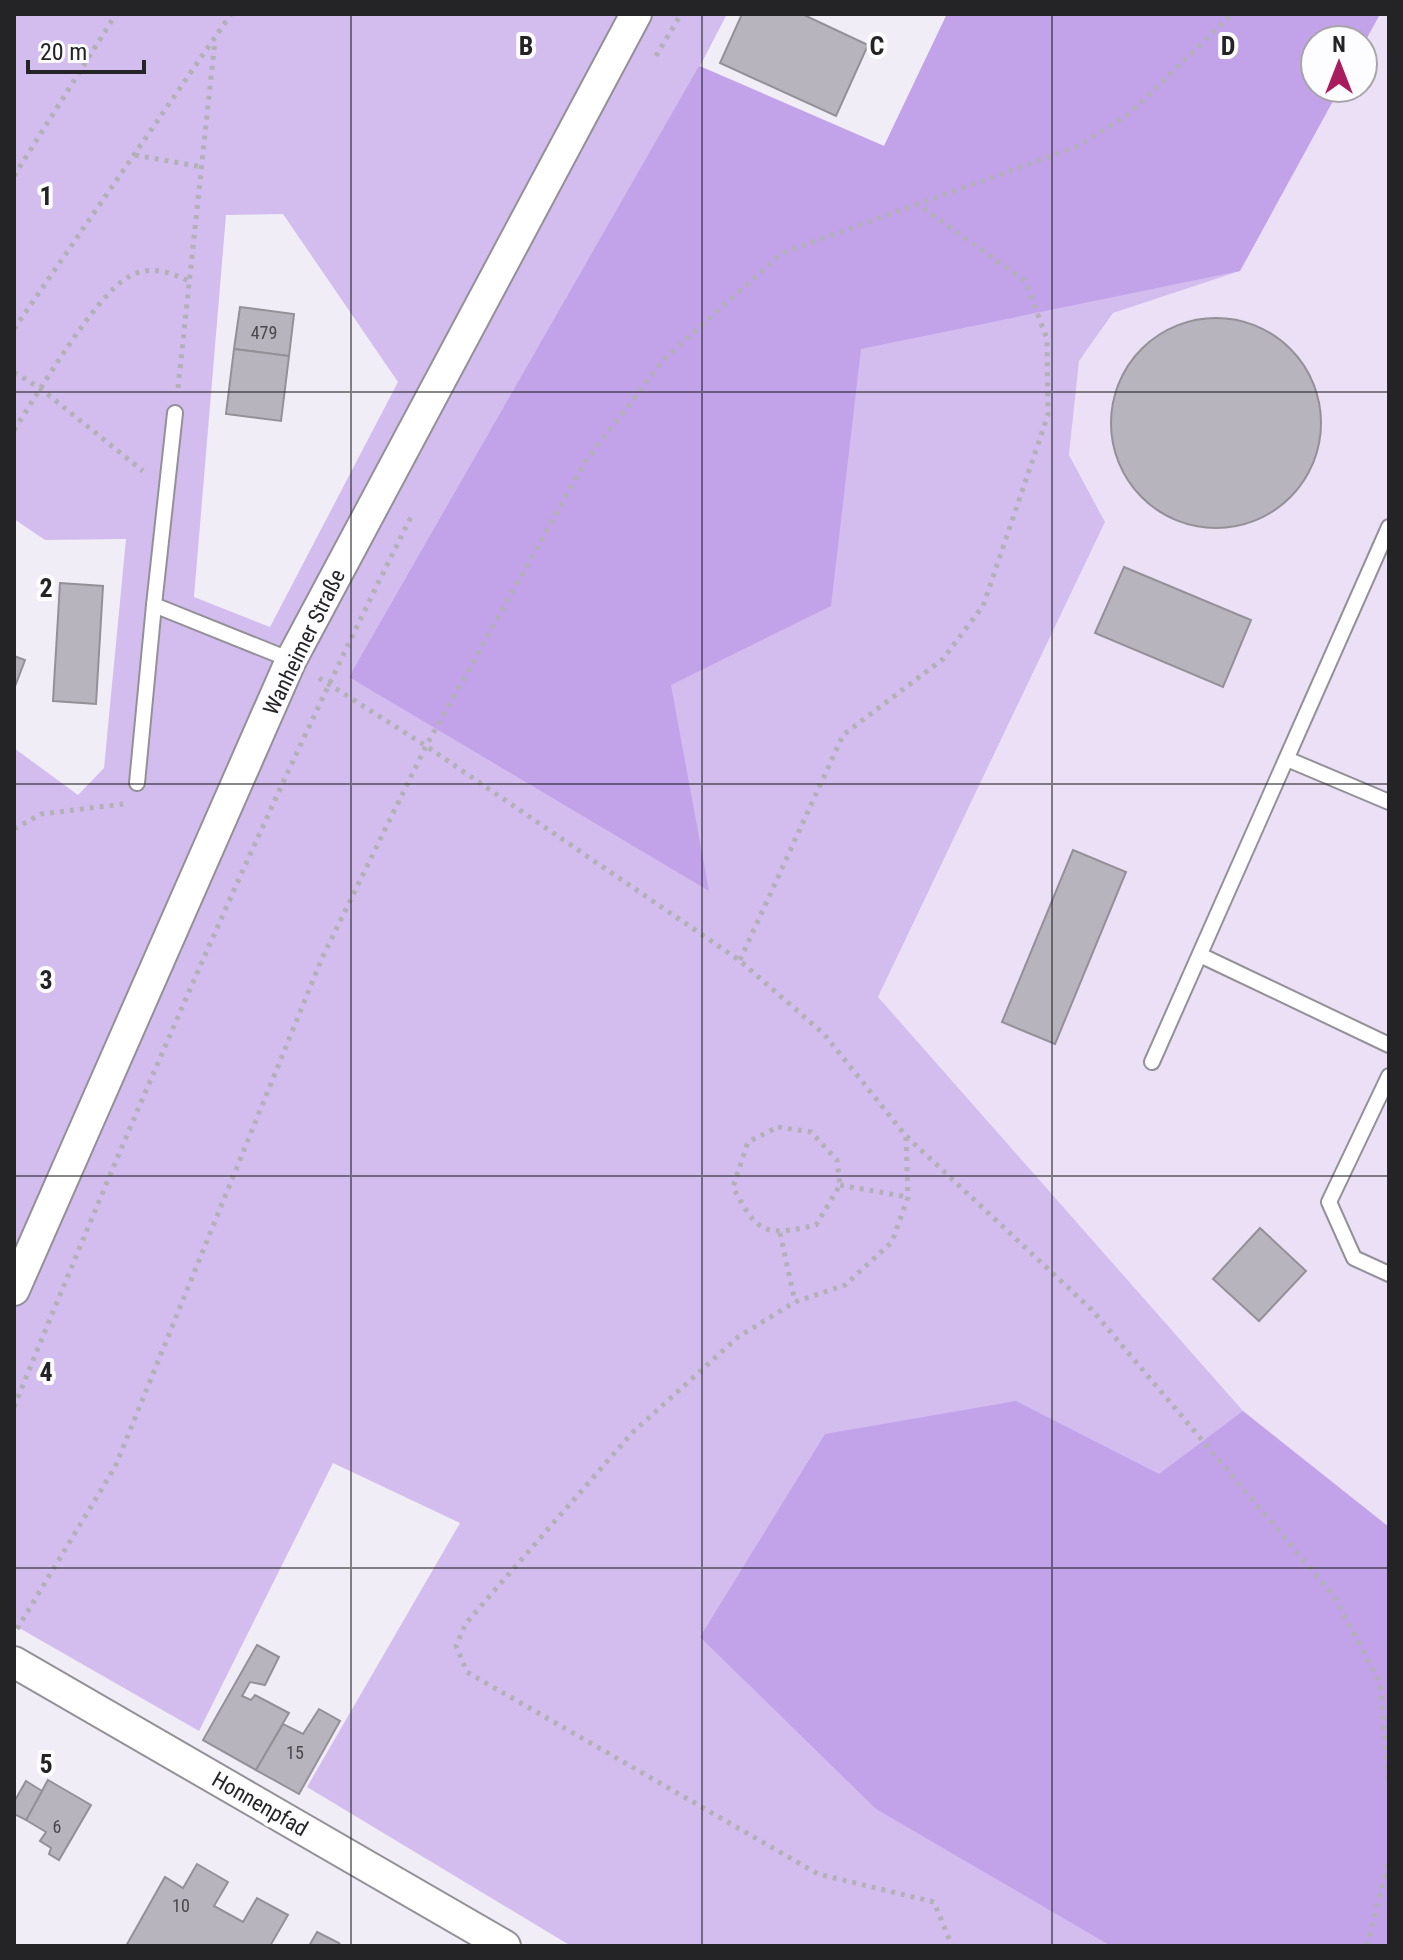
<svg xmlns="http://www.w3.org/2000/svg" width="1403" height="1960" viewBox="0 0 1403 1960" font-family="'Roboto Condensed',sans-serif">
  <rect width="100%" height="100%" fill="#f1edf7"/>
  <path fill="#ebe0f5" d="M1380,14h9v1596l-511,-613 227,-475 -36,-67 10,-94 34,-48 127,-42 100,-183h23v-43z"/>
  <path fill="#d3bdef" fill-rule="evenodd" d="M14,14h713l-27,52 184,80 63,-132h433l-17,31v-5h-48v48h25l-100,183 -127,42 -34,48 -10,94 36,67 -227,475 365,414 146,199v336h-818l-264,-159 153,-264 -127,-60 -134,268 -185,-106v-877l64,47 26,-27 22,-229 -81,1 -31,-21zM283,214l115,168 -128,245 -76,-30 32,-382z"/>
  <g fill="#c2a3ea">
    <path d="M947,14h433l-17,31v-5h-48v48h25l-100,183 -379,78 -30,257 -160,79 38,206 -360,-214 350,-611 185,80z"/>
    <path d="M1016,1401l143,73 84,-63 146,116v419h-278l-235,-137 -176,-172 125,-203z"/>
  </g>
  <g fill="#b8b4bd" stroke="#939098" stroke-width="2">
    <path d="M742,14h60l66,31 -32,71 -116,-53z"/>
    <path d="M240,307l54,7 -5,42 -55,-7z"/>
    <circle cx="1216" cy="423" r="105"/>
    <path d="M234,349l55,7 -8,65 -55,-7z"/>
    <path d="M1124,567l127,53 -28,67 -128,-54z"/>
    <path d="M60,583l43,3 -7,118 -43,-3z"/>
    <path d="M14,656l11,4 -11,29z"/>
    <path d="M1073,850l53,22 -71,172 -53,-22z"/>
    <path d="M1260,1228l46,43 -47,50 -46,-42z"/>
    <path d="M257,1645l22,12 -14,28 -15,-3 -8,14 9,4 4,-5 34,18 -33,57 -53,-30z"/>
    <path d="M319,1709l21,12 -41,73 -43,-24 27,-46 20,10z"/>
    <path d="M48,1780l43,25 -32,55 -10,-6 2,-6 -11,-7 6,-9 -20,-12z"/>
    <path d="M26,1781l16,10 -16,29 -12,-6v-12z"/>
    <path d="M197,1864l31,18 -14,24 29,16 14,-24 31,17 -18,31h-144l39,-69 18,11z"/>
    <path d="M317,1932l22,11 2,3h-32z"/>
  </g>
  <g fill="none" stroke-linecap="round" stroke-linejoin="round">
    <g stroke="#939098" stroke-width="18">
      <g id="lane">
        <path d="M154,605l21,-192"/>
        <path d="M1287,759l102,43"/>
        <path d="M137,783l17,-178 137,55"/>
        <path d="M1200,955l189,90"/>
        <path d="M1152,1062l237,-535"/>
        <path d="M1389,1076l-60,126 25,56 35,16"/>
      </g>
    </g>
    <g stroke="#939098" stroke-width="34">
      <g id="street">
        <path d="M14,1290l277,-630 345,-646"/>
        <path d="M14,1662l491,284"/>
      </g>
    </g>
    <g stroke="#b3b0b8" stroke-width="5" stroke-dasharray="4 6" stroke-linecap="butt">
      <path d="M656,56l25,-42"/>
      <path d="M135,155l67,12"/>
      <path d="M14,176l102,-162"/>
      <path d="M14,329l217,-315"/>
      <path d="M14,372l27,17 102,82"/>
      <path d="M178,388l37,-348"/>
      <path d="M14,430c24,-36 82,-137 116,-154 21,-11 41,-4 60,6"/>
      <path d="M319,678l107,68 313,214 85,74 82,102 186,174 242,286 46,87 9,104"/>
      <path d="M14,829l27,-15 82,-10"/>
      <path d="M740,960l103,-225 100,-76 40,-53 65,-191 -1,-76 -22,-58 -109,-78"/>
      <path d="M778,1127l33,5 26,28 3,25 -24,40c-52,12 -59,8 -83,-38l15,-45z"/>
      <path d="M906,1137l2,60 -16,45 -47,43 -50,17 -57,35 -106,96 -166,190 -10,23 11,26 351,202 116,28 18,44"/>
      <path d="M840,1185l68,12"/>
      <path d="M780,1233l15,69"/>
      <path d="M14,1407c123,-302 252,-602 399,-894"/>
      <path d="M17,1629l98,-162 207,-509 104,-212 159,-284 78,-102 119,-107 294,-106 53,-33 103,-100"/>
      <path d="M1367,1946l22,-88"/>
    </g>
    <use href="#lane" stroke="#fff" stroke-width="14"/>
    <use href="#street" stroke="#fff" stroke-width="30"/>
  </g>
  <path fill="none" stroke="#242326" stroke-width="2" stroke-opacity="0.55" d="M351,14v1932M702,14v1932M1052,14v1932M14,392h1375M14,784h1375M14,1176h1375M14,1568h1375"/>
  <g text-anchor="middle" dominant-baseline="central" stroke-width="8" stroke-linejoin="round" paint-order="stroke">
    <g font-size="18" fill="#49474c">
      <text x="264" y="332">479</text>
      <text x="295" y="1752">15</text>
      <text x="57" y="1826">6</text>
      <text x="181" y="1905">10</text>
    </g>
    <g font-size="22" fill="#242326" stroke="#fdfcfe">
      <text transform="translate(304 642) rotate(-64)">Wanheimer Straße</text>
      <text transform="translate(260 1804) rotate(30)">Honnenpfad</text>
    </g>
  </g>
  <g font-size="26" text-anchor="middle" font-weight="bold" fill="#242326" stroke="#fdfcfe" stroke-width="8" stroke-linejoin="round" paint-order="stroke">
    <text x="526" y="55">B</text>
    <text x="877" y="55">C</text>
    <text x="1228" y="55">D</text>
    <text x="46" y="205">1</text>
    <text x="46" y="597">2</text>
    <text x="46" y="989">3</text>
    <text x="46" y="1381">4</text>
    <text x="46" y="1773">5</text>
  </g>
  <rect width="1403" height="1960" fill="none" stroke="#242326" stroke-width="32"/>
  <g transform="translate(1339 64)"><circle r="38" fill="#fdfcfe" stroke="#a6a5a8" stroke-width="2"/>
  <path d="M0-6L14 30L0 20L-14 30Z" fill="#a91d5f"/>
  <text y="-12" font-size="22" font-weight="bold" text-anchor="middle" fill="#242326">N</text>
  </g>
  <path d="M28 60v12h116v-12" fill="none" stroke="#242326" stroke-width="4"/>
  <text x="40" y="60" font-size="24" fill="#242326" stroke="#fdfcfe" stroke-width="6" paint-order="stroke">20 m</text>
</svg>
